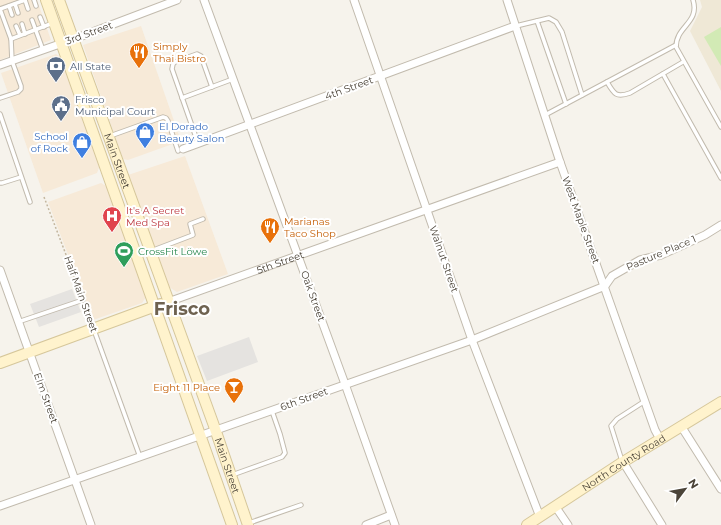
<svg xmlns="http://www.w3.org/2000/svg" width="721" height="525" viewBox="0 0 721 525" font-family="Montserrat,sans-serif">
  <rect width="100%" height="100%" fill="#f6f3ec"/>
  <g fill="#f7ead8">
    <path d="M0,0h37l14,40 -51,20z"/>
    <path d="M141,26l40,115 -53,19 -5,-1 -40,-114z"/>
    <path d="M56,54l5,3 39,108 -3,8 -54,20 -42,-120z"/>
    <path d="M185,156l43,118 -51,18 -8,-5 -41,-112z"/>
    <path d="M101,183l5,3 40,111 -4,6 -49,17 -45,-118z"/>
  </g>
  <path fill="#efe8d6" d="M700,0h21v91l-31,-60 12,-24z"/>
  <path fill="#d2eab5" d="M721,27v39l-17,-29z"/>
  <g fill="#e5e3e0">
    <path d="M72,289l9,23 -42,15 -9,-23z"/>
    <path d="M249,337l9,25 -51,19 -10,-25z"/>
  </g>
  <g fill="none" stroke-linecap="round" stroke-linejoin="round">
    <g stroke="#c2bbae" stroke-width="5.5">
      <g id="lane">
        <path d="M25,0l3,9"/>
        <path d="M34,0l2,6"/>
        <path d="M693,0c7,23 -17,26 -17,47l45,80"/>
        <path d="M15,4l3,9"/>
        <path d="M9,6l3,9"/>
        <path d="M0,9l11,30 42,-16"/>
        <path d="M0,9l25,-9"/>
        <path d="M40,17l4,10"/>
        <path d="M32,20l11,30"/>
        <path d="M537,21l29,83"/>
        <path d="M22,24l3,10"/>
        <path d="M16,26l4,9"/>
        <path d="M516,26l33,-8 7,4 6,10 20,63"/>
        <path d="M663,74l58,104"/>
        <path d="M607,82c7,12 9,16 23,11l53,-31"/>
        <path d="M0,98l18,-6 3,-3v-3l-9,-25 -1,-22"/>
        <path d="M182,98l51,-19"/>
        <path d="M0,114l30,88"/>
        <path d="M545,115l131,-70"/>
        <path d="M110,136l53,-19 3,1 2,3 10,30"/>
        <path d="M198,143l-26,-74 1,-5 2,-2 22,-8 4,2 11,31"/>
        <path d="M0,183h2l19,-6"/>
        <path d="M151,251l42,-16 -3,-11 13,-5"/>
        <path d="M18,322l65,-22"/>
        <path d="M94,330l46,127"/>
        <path d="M622,461l-11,-35 6,-7 28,-18"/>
        <path d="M232,475l50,-18 3,-4 -5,-19 -8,-23"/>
        <path d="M249,523l52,-18"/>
      </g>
    </g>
    <g stroke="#c2bbae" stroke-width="9">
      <g id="street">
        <path d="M204,0l141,384 50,141"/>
        <path d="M354,0l118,340 68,177"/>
        <path d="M507,0l53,162 95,268 5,9"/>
        <path d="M0,65l74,-26 103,-39"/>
        <path d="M183,149l332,-123"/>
        <path d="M0,270l91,255"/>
        <path id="s1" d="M168,302l392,-140"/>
        <path d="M681,426l40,63"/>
        <path d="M623,462l39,63"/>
        <path d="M0,506l472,-166 133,-54 7,-10 28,-16 21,-5 44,-20 16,-10"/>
        <path d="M555,506l13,19"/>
        <path d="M366,525l25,-10"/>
      </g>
    </g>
    <g stroke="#d6c79b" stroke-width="12">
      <g id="secondary">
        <path d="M46,0l186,525"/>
        <path id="s2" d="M59,0l154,423 35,102"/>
        <path d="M0,363l161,-59"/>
        <path id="s3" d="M527,525l96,-63 98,-60"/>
      </g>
    </g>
    <g stroke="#c4b79f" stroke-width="1.5" stroke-dasharray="2 2" stroke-linecap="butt">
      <path d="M44,197l37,97"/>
      <path d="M85,305l6,15"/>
    </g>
    <use href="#lane" stroke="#fff" stroke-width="3.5"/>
    <use href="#street" stroke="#fff" stroke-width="7"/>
    <use href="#secondary" stroke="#fff3cd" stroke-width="10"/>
  </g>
  <defs>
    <g id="restaurant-pin" transform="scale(1)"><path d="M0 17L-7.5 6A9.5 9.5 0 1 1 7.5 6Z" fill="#e8710a" stroke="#fff"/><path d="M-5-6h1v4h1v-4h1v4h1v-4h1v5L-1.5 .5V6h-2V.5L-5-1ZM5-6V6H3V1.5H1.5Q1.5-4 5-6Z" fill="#fff"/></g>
    <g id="bank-pin" transform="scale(1)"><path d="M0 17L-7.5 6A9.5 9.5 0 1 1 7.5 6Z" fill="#5c6f8a" stroke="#fff"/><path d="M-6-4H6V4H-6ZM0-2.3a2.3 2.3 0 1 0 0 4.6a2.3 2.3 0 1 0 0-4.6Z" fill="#fff"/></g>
    <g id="civic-pin" transform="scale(1)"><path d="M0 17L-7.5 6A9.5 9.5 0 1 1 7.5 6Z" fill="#5c6f8a" stroke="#fff"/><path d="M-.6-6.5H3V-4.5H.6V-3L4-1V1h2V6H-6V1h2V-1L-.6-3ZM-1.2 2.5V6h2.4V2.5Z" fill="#fff"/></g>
    <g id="shop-pin" transform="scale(1)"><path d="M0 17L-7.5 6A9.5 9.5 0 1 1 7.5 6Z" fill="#3f7fe0" stroke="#fff"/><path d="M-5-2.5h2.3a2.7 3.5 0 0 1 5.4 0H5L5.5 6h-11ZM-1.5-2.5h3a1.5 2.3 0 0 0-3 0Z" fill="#fff"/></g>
    <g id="hospital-pin" transform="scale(1)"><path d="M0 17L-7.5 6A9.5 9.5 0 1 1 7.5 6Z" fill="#e0444e" stroke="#fff"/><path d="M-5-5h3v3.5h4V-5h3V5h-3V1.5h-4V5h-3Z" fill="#fff"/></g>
    <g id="stadium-pin" transform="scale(1)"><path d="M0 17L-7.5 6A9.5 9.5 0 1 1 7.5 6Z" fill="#2e9e5b" stroke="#fff"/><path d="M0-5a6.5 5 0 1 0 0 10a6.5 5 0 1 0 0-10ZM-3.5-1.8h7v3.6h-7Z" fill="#fff"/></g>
    <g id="bar-pin" transform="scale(1)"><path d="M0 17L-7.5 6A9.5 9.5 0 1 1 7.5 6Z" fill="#e8710a" stroke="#fff"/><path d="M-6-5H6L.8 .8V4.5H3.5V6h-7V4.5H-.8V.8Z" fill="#fff"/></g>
  </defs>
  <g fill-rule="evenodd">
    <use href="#restaurant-pin" x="139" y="52"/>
    <use href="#bank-pin" x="56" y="66"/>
    <use href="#civic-pin" x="61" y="105"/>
    <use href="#shop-pin" x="145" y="132"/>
    <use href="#shop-pin" x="82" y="142"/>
    <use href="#hospital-pin" x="112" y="216"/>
    <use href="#restaurant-pin" x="270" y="227"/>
    <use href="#stadium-pin" x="124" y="251"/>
    <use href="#bar-pin" x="234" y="387"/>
  </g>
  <g text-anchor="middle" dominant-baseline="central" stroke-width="4" stroke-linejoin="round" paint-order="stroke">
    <g font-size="10" fill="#4b4439" stroke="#fff">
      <text transform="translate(89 33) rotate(-20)">3rd Street</text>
      <text transform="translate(349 88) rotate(-20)">4th Street</text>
      <text stroke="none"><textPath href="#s2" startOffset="171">Main Street</textPath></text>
      <text transform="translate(581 220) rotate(70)">West Maple Street</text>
      <text transform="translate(661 253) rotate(-23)">Pasture Place 1</text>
      <text transform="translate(444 259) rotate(71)">Walnut Street</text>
      <text stroke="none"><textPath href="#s1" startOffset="119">5th Street</textPath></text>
      <text transform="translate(81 294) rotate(70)">Half Main Street</text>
      <text transform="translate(313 296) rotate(70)">Oak Street</text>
      <text transform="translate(46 398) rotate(70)">Elm Street</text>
      <text transform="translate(304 399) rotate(-20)">6th Street</text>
      <text stroke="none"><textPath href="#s3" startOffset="115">North County Road</textPath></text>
      <text stroke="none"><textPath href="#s2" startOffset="495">Main Street</textPath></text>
    </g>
    <g font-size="10" fill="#c56008" stroke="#fff" text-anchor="start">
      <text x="153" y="46">Simply<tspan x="153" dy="12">Thai Bistro</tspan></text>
      <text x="284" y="221">Marianas<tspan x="284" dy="12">Taco Shop</tspan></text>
      <text x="220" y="387" text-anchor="end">Eight 11 Place</text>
    </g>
    <g font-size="10" fill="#4e5e75" stroke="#fff" text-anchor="start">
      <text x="70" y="66">All State</text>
      <text x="75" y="99">Frisco<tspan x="75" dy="12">Municipal Court</tspan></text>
    </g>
    <g font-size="10" fill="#366cbe" stroke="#fff" text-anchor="start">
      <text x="159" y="126">El Dorado<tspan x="159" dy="12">Beauty Salon</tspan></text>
      <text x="68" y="136" text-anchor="end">School<tspan x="68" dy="12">of Rock</tspan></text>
    </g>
    <g font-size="10" fill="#be3a42" stroke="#fff" text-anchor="start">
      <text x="126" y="210">It's A Secret<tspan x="126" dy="12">Med Spa</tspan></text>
    </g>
    <g font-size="10" fill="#27864d" stroke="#fff" text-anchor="start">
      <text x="138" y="251">CrossFit Löwe</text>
    </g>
    <g font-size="18" font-weight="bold" fill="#6e6250" stroke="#fff">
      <text x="182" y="309">Frisco</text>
    </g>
  </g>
  <g transform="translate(685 489) rotate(58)" stroke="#ffffff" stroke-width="3" paint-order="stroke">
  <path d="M0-3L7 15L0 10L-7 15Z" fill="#4b4439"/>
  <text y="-6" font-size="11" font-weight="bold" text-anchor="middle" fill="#4b4439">N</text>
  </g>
</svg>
